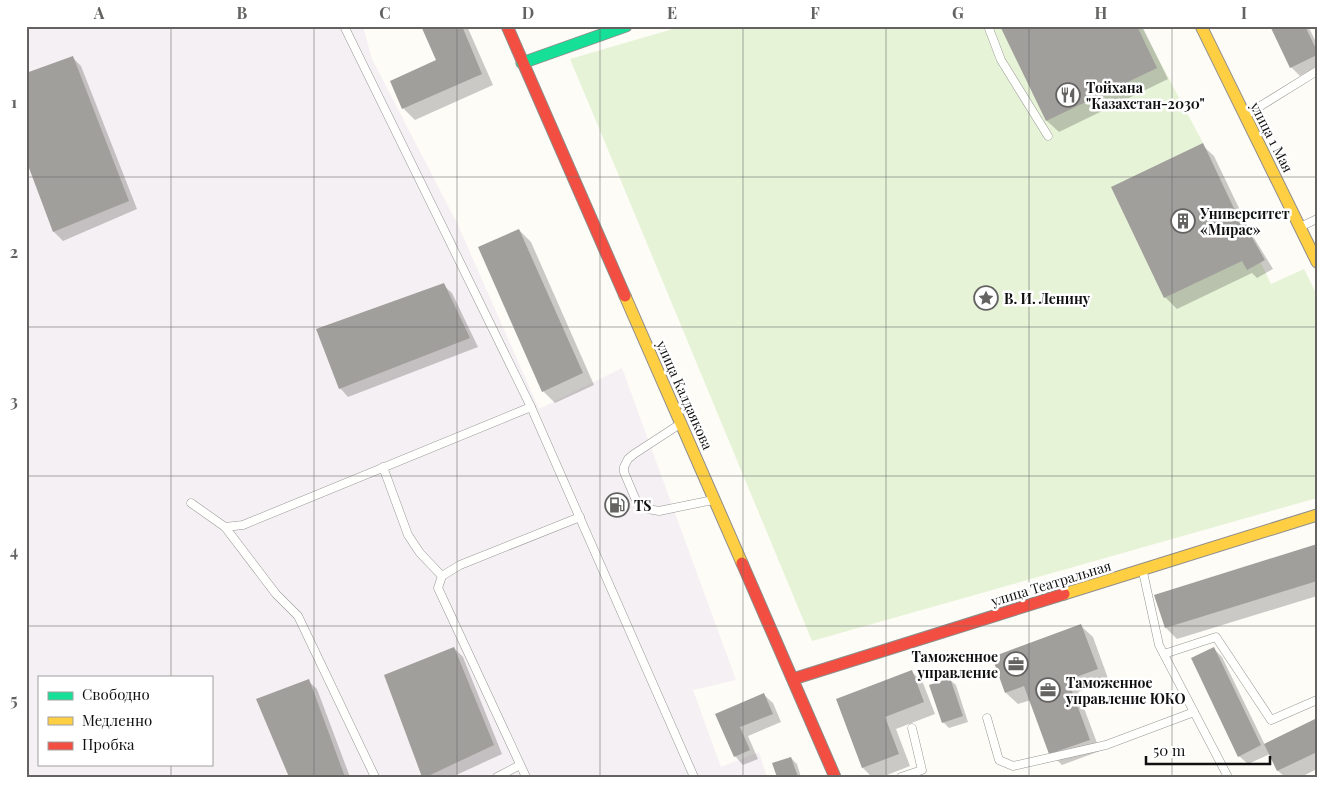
<svg xmlns="http://www.w3.org/2000/svg" width="1343" height="803" viewBox="0 0 1343 803" font-family="'Playfair Display',serif">
  <rect width="100%" height="100%" fill="#fdfcf7"/>
  <path fill="#f5f0f3" fill-rule="evenodd" d="M26,26h337l9,33 86,166 81,184 83,-41 114,312 -43,10 28,77 38,-15 8,25h-741zM39,677h172v87h-172z"/>
  <path fill="#e7f3d7" d="M683,26h458l62,117 68,141 33,-15 13,26v203l-505,143 -213,-513 -29,-69z"/>
  <g fill="#0003">
    <path d="M422,26h45l26,59 -78,35 -11,-11 -12,-27 46,-21z"/>
    <path d="M1001,26h141l26,53 -109,53 -12,-11z"/>
    <path d="M1271,26h37l9,18v23l-17,9 -9,-9z"/>
    <path d="M73,58l8,8 56,143 -74,32 -9,-9 -28,-76z"/>
    <path d="M1202,145l12,11 37,77 22,36 -16,9 -5,-5 -75,36 -12,-12 -53,-109z"/>
    <path d="M519,230l12,12 63,143 -39,18 -12,-12z"/>
    <path d="M443,285l9,8 26,54 -130,50 -8,-9z"/>
    <path d="M1317,546v50l-140,43 -11,-11z"/>
    <path d="M1081,626l12,11 16,44 -31,11 22,59 -38,14 -11,-11 -20,-54 -13,4 -12,-11z"/>
    <path d="M454,648l9,9 39,97 -50,23h-29z"/>
    <path d="M1214,649l8,8 43,88 52,-26v50l-16,8h-16l-7,-6 -8,-17 -22,10 -9,-8z"/>
    <path d="M912,672l11,11 12,31 -39,15 14,37 -28,11h-10l-9,-9 -26,-68z"/>
    <path d="M950,680l6,5 12,37 -19,6 -6,-6z"/>
    <path d="M308,681l9,8 33,88h-60z"/>
    <path d="M764,695l9,8 8,19 -33,14 10,23 -15,6 -8,-9 -18,-41z"/>
    <path d="M791,758l6,6 4,13h-23z"/>
  </g>
  <g fill="#a19f9c">
    <path d="M421,26h41l20,48 -80,35 -12,-28 46,-21z"/>
    <path d="M1000,26h137l20,42 -111,53z"/>
    <path d="M1270,26h35l12,25v4l-27,13z"/>
    <path d="M73,56l56,145 -76,31 -27,-72v-87z"/>
    <path d="M1203,143l39,83 3,-1 20,35 -18,10 -5,-9 -78,37 -53,-111z"/>
    <path d="M519,229l64,144 -41,19 -64,-145z"/>
    <path d="M444,283l26,55 -131,51 -23,-60z"/>
    <path d="M1317,544v37l-152,47 -11,-33z"/>
    <path d="M1081,624l17,45 -30,11 22,60 -41,14 -25,-68 -19,7 -13,-36z"/>
    <path d="M454,647l40,98 -68,32h-4l-38,-102z"/>
    <path d="M1214,647l47,98 -23,12 -47,-99z"/>
    <path d="M912,670l12,32 -39,15 14,37 -37,14 -26,-69z"/>
    <path d="M950,678l13,38 -21,7 -13,-38z"/>
    <path d="M309,679l36,98h-56l-33,-78z"/>
    <path d="M764,693l9,21 -33,13 10,23 -16,7 -19,-43z"/>
    <path d="M1317,718v34l-40,19 -13,-27z"/>
    <path d="M791,757l7,20h-21l-5,-14z"/>
  </g>
  <g fill="none" stroke-linecap="round" stroke-linejoin="round">
    <g stroke="#979795" stroke-width="9">
      <g id="lane">
        <path d="M344,26l187,381 163,370"/>
        <path d="M988,26l13,34 47,76"/>
        <path d="M1246,115l71,-44"/>
        <path d="M1302,226l15,-7"/>
        <path d="M680,424l-46,30 -6,5 -4,8v5l11,26 5,7 8,4 11,2 54,-11"/>
        <path d="M383,467l25,68 12,18 22,23"/>
        <path d="M191,503l34,24 18,-2 288,-118"/>
        <path d="M225,527l51,67 22,22 77,161"/>
        <path d="M1143,572l16,73 69,132"/>
        <path d="M1164,654l52,-17 55,83 46,-20"/>
        <path d="M987,718l12,42 14,6 93,-21 88,-33"/>
        <path d="M497,777l23,-12"/>
        <path d="M526,777l-88,-189 4,-12 18,-11 120,-48"/>
        <path d="M901,777l21,-7 -10,-42"/>
      </g>
    </g>
    <g stroke="#8e8d8b" stroke-width="13">
      <path id="fast" d="M522,63l104,-37"/>
    </g>
    <g stroke="#8e8d8b" stroke-width="13">
      <g id="slow">
        <path d="M1201,26l116,236"/>
        <path d="M625,296l117,267"/>
        <path d="M1064,594l253,-79"/>
      </g>
    </g>
    <g stroke="#8e8d8b" stroke-width="13">
      <g id="jam">
        <path d="M507,26l118,270"/>
        <path d="M742,563l93,214"/>
        <path d="M793,679l271,-85"/>
      </g>
    </g>
    <use href="#lane" stroke="#fffffe" stroke-width="8"/>
    <use href="#fast" stroke="#16e098" stroke-width="11"/>
    <use href="#slow" stroke="#ffcf43" stroke-width="11"/>
    <use href="#jam" stroke="#f24e42" stroke-width="11"/>
  </g>
  <path fill="none" stroke="#646362" stroke-width="1" stroke-opacity="0.55" d="M171,26v651M314,26v751M457,26v751M600,26v751M743,26v751M886,26v751M1029,26v751M1172,26v751M26,177h1291M26,327h1291M26,476h1291M26,626h1291M171,764v13"/>
  <defs>
    <g id="restaurant-ring" transform="scale(1.25)"><circle r="9.5" fill="#fff" stroke="#646362" stroke-width="1.5"/><path d="M-5-6h1v4h1v-4h1v4h1v-4h1v5L-1.5 .5V6h-2V.5L-5-1ZM5-6V6H3V1.5H1.5Q1.5-4 5-6Z" fill="#646362"/></g>
    <g id="building-ring" transform="scale(1.25)"><circle r="9.5" fill="#fff" stroke="#646362" stroke-width="1.5"/><path d="M-4-6H4V6H1V3H-1V6H-4ZM-2.5-4.3h1.7v1.8h-1.7ZM.8-4.3h1.7v1.8H.8ZM-2.5-1h1.7V.8h-1.7ZM.8-1h1.7V.8H.8Z" fill="#646362"/></g>
    <g id="sight-ring" transform="scale(1.25)"><circle r="9.5" fill="#fff" stroke="#646362" stroke-width="1.5"/><path d="M0-6L1.8-2.2L6-1.7L2.9 1.2L3.7 5.4L0 3.3L-3.7 5.4L-2.9 1.2L-6-1.7L-1.8-2.2Z" fill="#646362"/></g>
    <g id="fuel-ring" transform="scale(1.25)"><circle r="9.5" fill="#fff" stroke="#646362" stroke-width="1.5"/><path d="M-5.5-6h7V0h2V4h1.3V-2.5L3-4.5l.8-.8L6-3V5H2.5V1h-1V6h-7ZM-4.2-4.7v3.2H.2V-4.7Z" fill="#646362"/></g>
    <g id="office-ring" transform="scale(1.25)"><circle r="9.5" fill="#fff" stroke="#646362" stroke-width="1.5"/><path d="M-6-3h4V-5.5h4V-3h4V5H-6ZM-1-4.5V-3h2v-1.5ZM-6 0V1H6V0Z" fill="#646362"/></g>
  </defs>
  <g fill-rule="evenodd">
    <use href="#restaurant-ring" x="1068" y="95"/>
    <use href="#building-ring" x="1183" y="221"/>
    <use href="#sight-ring" x="986" y="298"/>
    <use href="#fuel-ring" x="617" y="505"/>
    <use href="#office-ring" x="1016" y="664"/>
    <use href="#office-ring" x="1048" y="690"/>
  </g>
  <g text-anchor="middle" dominant-baseline="central" stroke-width="5" stroke-linejoin="round" paint-order="stroke">
    <g font-size="14" font-weight="bold" fill="#111" stroke="#fff" text-anchor="start">
      <text x="1086" y="87">Тойхана<tspan x="1086" dy="16">"Казахстан-2030"</tspan></text>
      <text x="1200" y="213">Университет<tspan x="1200" dy="16">«Мирас»</tspan></text>
      <text x="1004" y="298">В. И. Ленину</text>
      <text x="634" y="505">TS</text>
      <text x="998" y="656" text-anchor="end">Таможенное<tspan x="998" dy="16">управление</tspan></text>
      <text x="1066" y="682">Таможенное<tspan x="1066" dy="16">управление ЮКО</tspan></text>
    </g>
    <g font-size="14" fill="#111" stroke="#fff">
      <text transform="translate(1272 137) rotate(63)">улица 1 Мая</text>
      <text transform="translate(685 395) rotate(66)">улица Калдаякова</text>
      <text transform="translate(1051 583) rotate(-17)">улица Театральная</text>
    </g>
  </g>
  <rect width="1343" height="803" fill="none" stroke="#ffffff" stroke-width="55"/>
  <rect x="38" y="676" width="175" height="90" fill="#ffffff" stroke="#a0a0a0"/>
  <rect x="48" y="692" width="25" height="8" fill="#16e098" stroke="#a0a0a0"/>
  <text x="82" y="700" font-size="15" fill="#111111">Свободно</text>
  <rect x="48" y="717" width="25" height="8" fill="#ffcf43" stroke="#a0a0a0"/>
  <text x="82" y="726" font-size="15" fill="#111111">Медленно</text>
  <rect x="48" y="742" width="25" height="8" fill="#f24e42" stroke="#a0a0a0"/>
  <text x="82" y="750" font-size="15" fill="#111111">Пробка</text>
  <path d="M1146 756v8h124v-8" fill="none" stroke="#111111" stroke-width="2.5"/>
  <text x="1153" y="756" font-size="15" fill="#111111" stroke="#ffffff" stroke-width="4" paint-order="stroke">50 m</text>
  <rect x="28" y="28" width="1288" height="748" fill="none" stroke="#646362" stroke-width="2"/>
  <g font-size="16" text-anchor="middle" font-weight="bold" fill="#646362">
    <text x="99" y="19">A</text>
    <text x="242" y="19">B</text>
    <text x="385" y="19">C</text>
    <text x="528" y="19">D</text>
    <text x="672" y="19">E</text>
    <text x="815" y="19">F</text>
    <text x="958" y="19">G</text>
    <text x="1101" y="19">H</text>
    <text x="1244" y="19">I</text>
    <text x="14" y="108">1</text>
    <text x="14" y="258">2</text>
    <text x="14" y="407">3</text>
    <text x="14" y="557">4</text>
    <text x="14" y="706">5</text>
  </g>
</svg>
